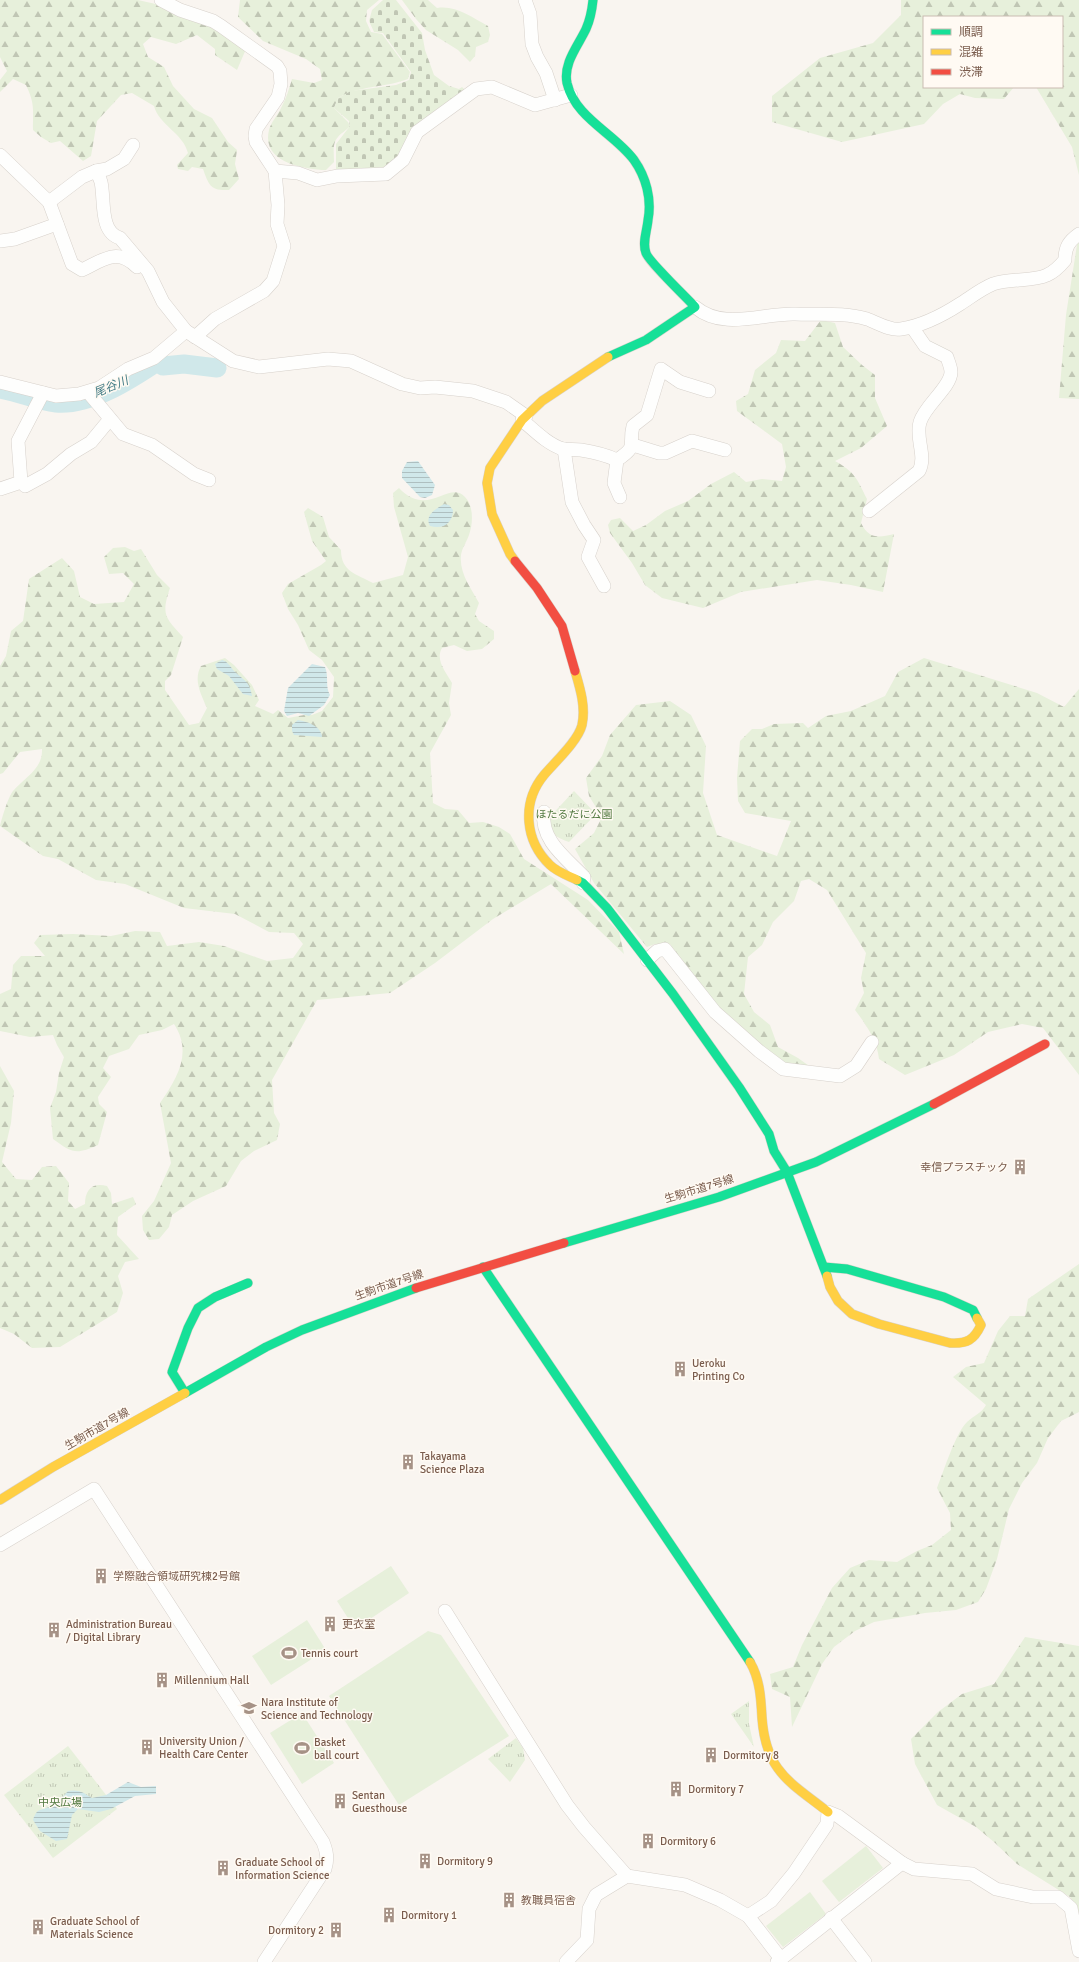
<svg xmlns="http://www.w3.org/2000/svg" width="1079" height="1962" viewBox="0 0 1079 1962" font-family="Signika,'Noto Sans JP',sans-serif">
  <defs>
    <pattern id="forest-firs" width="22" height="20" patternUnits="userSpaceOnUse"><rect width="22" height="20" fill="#e7f0db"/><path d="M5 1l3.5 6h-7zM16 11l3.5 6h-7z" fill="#c0c6b4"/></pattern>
    <pattern id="cemetery-stones" width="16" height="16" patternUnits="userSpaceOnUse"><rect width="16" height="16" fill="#e7f0db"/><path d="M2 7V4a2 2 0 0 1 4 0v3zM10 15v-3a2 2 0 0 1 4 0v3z" fill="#c0c6b4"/></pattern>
    <pattern id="park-tufts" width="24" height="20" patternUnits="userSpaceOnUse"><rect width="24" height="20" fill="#e7f0db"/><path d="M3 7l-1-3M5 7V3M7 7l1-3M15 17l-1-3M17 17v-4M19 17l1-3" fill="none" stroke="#c0c6b4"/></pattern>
    <pattern id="water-rules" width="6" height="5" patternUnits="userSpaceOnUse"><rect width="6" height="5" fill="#d0e8ea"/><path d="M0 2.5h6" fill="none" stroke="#aebfc0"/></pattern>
  </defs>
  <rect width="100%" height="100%" fill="#f9f5f0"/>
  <g fill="#e7f0db">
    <path d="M391,1566l18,27 -54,36 -18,-28z"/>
    <path d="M307,1620l19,30 -55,35 -19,-29z"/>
    <path d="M428,1631l13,4 68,101 -110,69 -70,-109z"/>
    <path d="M302,1713l32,50 -32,21 -32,-51z"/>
    <path d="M866,1846l17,22 -44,34 -17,-21z"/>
    <path d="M810,1892l16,22 -43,33 -17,-21z"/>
  </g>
  <g fill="url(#forest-firs)">
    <path d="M0,0h138l22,5 51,21 35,23 -9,21 -22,-15v-6l-18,-14 -21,9 -25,-7 -8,7 5,13 16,10 9,19 21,23 18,9 16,24 9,8 -2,14 4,15 -10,11c-18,1 -20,-4 -26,-21l-11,-2 -4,4 -10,-2 -1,-4 11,-12c-5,-20 -29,-28 -34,-47l-22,-13 -11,2 -24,26 -6,35 -8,5 -23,-20 -9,2 -10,-6 -8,-7c0,-20 2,-26 -7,-45l-13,-6 -13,13v-12l7,-9 -7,-14z"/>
    <path d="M240,0h139l-12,10 -1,11 5,11 11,2 28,38 -2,7c-23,9 -48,6 -70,19l-4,10 14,14 2,4c-4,5 -9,7 -12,11 -6,6 -4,17 -4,25l-8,8c-23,-1 -65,-8 -57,-40 2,-8 9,-15 12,-22 5,-9 8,-19 11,-29l22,4 8,-3 -2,-11 -14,-10 -43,-18 -25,-24z"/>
    <path d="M402,0h26l9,8c19,-3 34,9 51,18l2,9 -2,7 -12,5 -1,9 -5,6 -12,-12 -32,-20 -10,-11z"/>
    <path d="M901,0h178v175l-7,-28 -36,-60h26v-70h-138v70h90l-10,12 -29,-1 -15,-4 -17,10 -19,20 -82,18 -70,-20v-26l48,-38 53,-15 28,-28z"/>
    <path d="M1079,232v167l-20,-1 7,-83z"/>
    <path d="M821,320l14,3 8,24 19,18 13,10v23l12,28 -26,22 -26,13c20,11 22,18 32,38l-6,24c8,16 17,15 33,11l-11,58 -32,-7 -34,-5 -76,12 -38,16 -41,-10 -17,-13 -13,-22 -22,-30 -2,-8 3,-5 9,-2 13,13 13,-6 19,-14 23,-10 23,-17 23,-12 12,10 16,-3 20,2 4,-14 -4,-23 -45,-33 -1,-10 12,-7 7,-24 21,-17 5,-13 24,1z"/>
    <path d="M399,488c29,31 50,-9 66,9 9,9 8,27 4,38 -2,6 -7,13 -8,20 -2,18 10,33 18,48l-4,11 4,7 15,10v8l-12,10 -15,2 -13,-6 -12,3c-7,12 4,24 10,35l-3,20 2,12 -21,38 3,50 12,6 13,1 11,13 14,-1 16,5 11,7 14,25 64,41 31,32 5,22 -73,-70 -58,35 -58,44 -45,30 -73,7 -45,80 2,33 6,11 -3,16 -23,11 -13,10 -15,25 -33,15 -21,14 -3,12 -10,12 -10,1 -6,-10 -1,-14 12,-15 17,-38 -11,-60c17,-25 33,-50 14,-79l-12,6 -23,5 -10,14 -20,7 -6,12 8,9 -13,20 1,7 8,8 -9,33c-22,10 -26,8 -45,-6l-3,-31 6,-16 3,-19 5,-16 -7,-12 -4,-10 -23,2 -30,-6v-37l11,-5 2,-24 8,-9h24l-11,-13 6,-8 33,-1 38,2 24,-5 25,1 7,14 32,-4 25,4 43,15 26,-3 10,-14 -9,-11 -25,-1 -34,-18 -51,-6 -59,-24 -29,-4 -38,-21 -15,-3 -43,-30c2,-8 8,-29 13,-35 12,-14 30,-22 29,-42l-22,3 -17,21 -3,1v-108l6,-10 5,-25 12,-10 6,-42 33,-21 12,13 6,26 14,7 30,-2 10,-18 -11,-11 -14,1 -5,-17 9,-9 12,-1 9,4 7,-2 16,26 13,13c-9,27 -5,29 13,49l-12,38 -6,6v9l24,35 10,-2 8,-15c-6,-14 -14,-28 -6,-42l24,-8 9,7 18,20 7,15 -4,6 18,8 5,-4 10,8 16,-3h8l10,-4 11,-14 1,-20 -12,-17 -13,-10 -11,-25 -10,-16 -6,-16 6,-9 33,-19 5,-4 -14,-20 -8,-29 4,-4 15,9 6,20 12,13c0,22 16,24 32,33l30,-8 5,-18 -14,-50 -1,-14z"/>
    <path d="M924,658l113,35 27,14 15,-18v386l-36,-47 -21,-4 -34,8 -34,23 -49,20 -26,-16c-2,-19 -12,-33 -24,-49l9,-17 -3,-15 5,-25 -39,-63 -18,-11 -8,2 -7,20 -21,21 -11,23 -14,12 -4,37 10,18 16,13 8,22 20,11 14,10 -33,-6 -61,-53 -48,-65h-15l-8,3 -53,-64 -19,-34 19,-16 8,-16 -13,-21 -3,-18 16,-22 8,-21 26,-30 34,-4 21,14 15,31 -3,47 14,42 60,21 14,-35 -46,-8 -7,-12 -1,-23 3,-37 12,-12h10l12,-5 29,-1 5,5 18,-12 25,-5 34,-15 13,-24z"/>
    <path d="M0,1066l14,25 -3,32 -9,39 14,17 16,1 10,-13 14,-1 13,17 -1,18 7,8 10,-5c0,-14 7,-22 22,-18l4,7 1,11 21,-7 3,7 -18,13 -1,18 22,24 -14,3 -7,14 5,17 -6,19 -57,35 -28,1 -18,-14 -14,-6z"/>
    <path d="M1079,1264v148l-18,9 -13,17 -11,25 -15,20 -13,26 -12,50 -11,30 -8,13 -22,8 -31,3 -51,9 -19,9 -21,16 -12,17 -30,63 -2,-30 -18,-8 -2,-15 23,-7 9,-22 30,-57 18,-20 19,-8 28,2 20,-11 15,-6 19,-15 -1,-17 -13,-25c7,-17 18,-54 30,-66 7,-7 14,-8 19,-17l-33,-28 13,-10 18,-4 14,-32 12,-15h15l3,-17z"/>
    <path d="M1025,1637l54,9v280l-3,-20 -6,-9 -53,-33 -23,-22 -18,-15 -39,-22 -22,-41 -4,-25 27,-27 24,-18 32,-10z"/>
  </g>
  <path fill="url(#cemetery-stones)" d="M383,0h13l26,33 3,17 9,25 15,11 10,3 3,-2 4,4 -81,79 -49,2v-28l14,-18 -1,-5 -15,-13 4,-10 13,-7 45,-6 13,-5 2,-8 -28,-39 -9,-1 -5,-11 3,-11z"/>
  <g fill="url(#park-tufts)">
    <path d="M574,791l22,23 -27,28c-12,-4 -19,-8 -23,-21z"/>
    <path d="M749,1701v23l5,23 -23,-33z"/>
    <path d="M516,1738l7,10 2,12 -15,22 -22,-23z"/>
    <path d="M68,1746l49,63 -64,49 -49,-63z"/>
  </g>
  <g fill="url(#water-rules)">
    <path d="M418,461l17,24 -3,10 -7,3 -5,-1 -18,-19v-7l5,-9z"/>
    <path d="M444,504l5,1 4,5c0,13 -10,20 -23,16 -6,-11 6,-17 14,-22z"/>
    <path d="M222,660c6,2 8,6 12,11 9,9 16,10 18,25l-9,-2 -14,-18 -12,-7 -2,-5z"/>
    <path d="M312,664l13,3c4,9 0,20 5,28l-6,10 -15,11 -11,-3 -11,3 -3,-5 4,-23z"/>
    <path d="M298,720c10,2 23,6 24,17l-28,-2 -2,-4v-6z"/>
    <path d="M128,1782l13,5 15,-1v8l-21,2 -24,13 -12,3 -21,-3 -6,6 -5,24 -11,2 -16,-10 -7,-11c5,-14 7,-8 18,-14 7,-4 12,-9 17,-15 10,-2 15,1 24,7l14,-3z"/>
  </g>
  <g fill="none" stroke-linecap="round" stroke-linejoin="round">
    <path stroke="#d0e8ea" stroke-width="19" d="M0,389c19,3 37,12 56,14 34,3 74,-23 101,-41l6,4 21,-2 33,4"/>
    <g stroke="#d7d1cb" stroke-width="14">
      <g id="street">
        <path d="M161,0l19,10 33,11 8,5 56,40 3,5 1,13 -3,13 -22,32 -1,7 1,6 19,29 3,34 -1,19 7,22 -11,35 -9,10 -49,28 -20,18"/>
        <path d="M525,0l5,14 2,30 5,13 9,16 9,27"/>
        <path d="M0,155l49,47 23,62 10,6c21,-10 35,-23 55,-3"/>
        <path d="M96,171c2,4 4,7 5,11 4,17 -2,50 19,56l28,33 15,31 23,29 47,30 26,6 69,-8 23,2 51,23 18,4 15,-1 38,4 33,11 20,14"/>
        <path d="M275,171l23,2 19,7 20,-4 49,-2 17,-14 14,-28 59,-43 16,-2 43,18 36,-10"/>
        <path d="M49,202l33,-25 14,-6 11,-2 17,-10 9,-14"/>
        <path d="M0,241l15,-2 42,-15"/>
        <path d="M695,307c29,24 67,6 100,7 24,1 49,-2 72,5 11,4 23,12 34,10 20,-3 42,-14 59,-25 11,-7 21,-15 33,-20 16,-6 40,-2 54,-9 7,-3 13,-9 18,-15 0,-13 4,-19 14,-26"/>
        <path d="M0,382l56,14 23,-2 20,-6 29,-19 26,-11 32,-27"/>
        <path d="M88,392l35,42 29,11 42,29 15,6"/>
        <path d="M522,420c12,10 25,24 41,29 6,1 12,0 18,1 13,2 25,5 36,10 22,-15 11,-14 16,-34l14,-11 14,-46 19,13 29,9"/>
        <path d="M633,445l26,8h6l27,-12 33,9"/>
        <path d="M564,449l8,53 12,23 10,15 -6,17 16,29"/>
        <path d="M617,460l-3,23 6,14"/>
        <path d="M25,486l22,-12 24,-20 20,-12 19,-23"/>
        <path d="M0,489l21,-7 -3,-41 25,-48"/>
        <path d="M869,511l50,-40c8,-15 -4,-33 1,-49 5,-17 31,-35 31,-50 0,-5 -3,-11 -4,-15l-22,-11 -13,-19"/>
        <path d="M544,812c-4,28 22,46 40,65l-1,6"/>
        <path d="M647,960l10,-9 8,-2 50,63 44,39 24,18 57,7 16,-10 16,-24"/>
        <path d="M0,1545l94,-56 229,353c4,10 5,17 2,27l-61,93"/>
        <path d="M445,1611l122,194 17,22 43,49"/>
        <path d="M902,1863l12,6 58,5 24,15 37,8h25l13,11 8,43"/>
        <path d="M748,1916l33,43"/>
        <path d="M831,1918l34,44"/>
        <path d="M566,1962l21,-22 2,-31 7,-14 31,-19 58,9 35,15 28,16 23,-15 23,-28 33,-49 1,-12 10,4 64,47 -125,99"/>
      </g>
    </g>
    <g stroke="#d9d2cb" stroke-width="10">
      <g id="fast">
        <path d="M593,0c-1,10 -3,20 -7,29 -8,17 -23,34 -19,54 8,35 47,50 67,77 12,17 18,39 14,60 -1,11 -6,23 -2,33 2,8 41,45 49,54l-49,33 -38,17"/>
        <path d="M577,880l6,3 24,25 66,86 66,93 30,47 5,17 13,21 40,104"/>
        <path d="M564,1243l155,-46 97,-35 118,-58"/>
        <path d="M483,1267l267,395"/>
        <path d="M824,1267l23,2 97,28 29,13 4,8"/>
        <path d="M185,1393l-13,-21 16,-44 10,-20 17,-11 33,-14"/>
        <path d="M185,1393l81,-46 36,-17 114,-42"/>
      </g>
    </g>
    <g stroke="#d9d2cb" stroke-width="10">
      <g id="slow">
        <path d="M515,561l-5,-7 -18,-40 -5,-31 3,-15 32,-48 20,-19 66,-44"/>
        <path d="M575,671c5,17 11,36 7,54 -4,16 -27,37 -38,50 -23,28 -19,66 6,90 7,7 19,11 27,15"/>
        <path d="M827,1276l3,11 8,14 14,13 27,10 71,19c17,1 24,-3 31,-18l-4,-7"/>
        <path d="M0,1500l53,-33 132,-74"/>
        <path d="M750,1662c10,17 11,37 12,56 4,54 28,64 66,94"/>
      </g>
    </g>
    <g stroke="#d9d2cb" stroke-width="10">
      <g id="jam">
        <path d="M515,561l22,27 25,38 13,45"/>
        <path d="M934,1104l111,-60"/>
        <path d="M416,1288l148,-45"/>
      </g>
    </g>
    <use href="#street" stroke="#fefefd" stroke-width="13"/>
    <use href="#fast" stroke="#16e098" stroke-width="9"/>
    <use href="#slow" stroke="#ffcf43" stroke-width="9"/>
    <use href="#jam" stroke="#f24e42" stroke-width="9"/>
  </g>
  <defs>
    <g id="building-bare" transform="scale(1.2)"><path d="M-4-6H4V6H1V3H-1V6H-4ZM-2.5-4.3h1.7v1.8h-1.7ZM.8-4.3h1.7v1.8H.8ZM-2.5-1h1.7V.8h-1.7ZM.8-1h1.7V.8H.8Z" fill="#a69286" stroke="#fffaf3" stroke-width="2.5" paint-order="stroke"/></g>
    <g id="stadium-bare" transform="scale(1.2)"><path d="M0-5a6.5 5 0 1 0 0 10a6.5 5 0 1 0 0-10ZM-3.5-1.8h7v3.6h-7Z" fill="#a69286" stroke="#fffaf3" stroke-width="2.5" paint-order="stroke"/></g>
    <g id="university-bare" transform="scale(1.2)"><path d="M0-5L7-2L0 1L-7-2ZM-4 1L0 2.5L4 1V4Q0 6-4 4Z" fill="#a69286" stroke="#fffaf3" stroke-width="2.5" paint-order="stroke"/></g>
  </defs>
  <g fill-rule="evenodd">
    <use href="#building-bare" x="1020" y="1167"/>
    <use href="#building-bare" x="680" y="1369"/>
    <use href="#building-bare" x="408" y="1462"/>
    <use href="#building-bare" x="101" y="1576"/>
    <use href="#building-bare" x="330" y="1624"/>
    <use href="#building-bare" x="54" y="1630"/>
    <use href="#stadium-bare" x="289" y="1653"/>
    <use href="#building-bare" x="162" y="1680"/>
    <use href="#university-bare" x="249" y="1708"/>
    <use href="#building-bare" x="147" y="1747"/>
    <use href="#stadium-bare" x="302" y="1748"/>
    <use href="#building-bare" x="711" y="1755"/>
    <use href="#building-bare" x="676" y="1789"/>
    <use href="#building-bare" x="340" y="1801"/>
    <use href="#building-bare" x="648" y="1841"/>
    <use href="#building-bare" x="425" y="1861"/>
    <use href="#building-bare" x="223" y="1868"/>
    <use href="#building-bare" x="509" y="1900"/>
    <use href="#building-bare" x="389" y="1915"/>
    <use href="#building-bare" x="38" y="1927"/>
    <use href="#building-bare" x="336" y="1930"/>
  </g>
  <g text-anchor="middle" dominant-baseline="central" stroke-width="3" stroke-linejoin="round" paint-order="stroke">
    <g font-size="11" fill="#537a41" stroke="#fffaf3">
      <text x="574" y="814">ほたるだに公園</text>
      <text x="60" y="1802">中央広場</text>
    </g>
    <g font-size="11" fill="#7a5c4d" stroke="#fffaf3" text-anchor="start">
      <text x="1008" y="1167" text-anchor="end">幸信プラスチック</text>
      <text x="692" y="1363">Ueroku<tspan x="692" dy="13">Printing Co</tspan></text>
      <text x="420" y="1456">Takayama<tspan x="420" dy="13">Science Plaza</tspan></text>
      <text x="113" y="1576">学際融合領域研究棟2号館</text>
      <text x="66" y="1624">Administration Bureau<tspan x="66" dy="13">/ Digital Library</tspan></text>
      <text x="342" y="1624">更衣室</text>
      <text x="301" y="1653">Tennis court</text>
      <text x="174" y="1680">Millennium Hall</text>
      <text x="261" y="1702">Nara Institute of<tspan x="261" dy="13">Science and Technology</tspan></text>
      <text x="159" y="1741">University Union /<tspan x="159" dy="13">Health Care Center</tspan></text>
      <text x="314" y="1742">Basket<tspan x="314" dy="13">ball court</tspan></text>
      <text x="723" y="1755">Dormitory 8</text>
      <text x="688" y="1789">Dormitory 7</text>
      <text x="352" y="1795">Sentan<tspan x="352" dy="13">Guesthouse</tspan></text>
      <text x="660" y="1841">Dormitory 6</text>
      <text x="437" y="1861">Dormitory 9</text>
      <text x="235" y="1862">Graduate School of<tspan x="235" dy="13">Information Science</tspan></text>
      <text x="521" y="1900">教職員宿舎</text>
      <text x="401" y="1915">Dormitory 1</text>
      <text x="50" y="1921">Graduate School of<tspan x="50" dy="13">Materials Science</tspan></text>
      <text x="324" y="1930" text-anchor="end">Dormitory 2</text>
    </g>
    <g font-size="11" fill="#7a5c4d" stroke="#fffaf3">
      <text transform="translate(699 1189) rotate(-17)">生駒市道7号線</text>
      <text transform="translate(389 1285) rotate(-19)">生駒市道7号線</text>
      <text transform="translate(97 1429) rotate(-30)">生駒市道7号線</text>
    </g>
    <g font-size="12" font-style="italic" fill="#437c86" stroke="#fffaf3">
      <text transform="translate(111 387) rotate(-23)">尾谷川</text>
    </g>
  </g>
  <rect x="923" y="16" width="140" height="72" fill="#fffaf3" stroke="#cabbb1"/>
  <rect x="931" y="29" width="20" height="6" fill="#16e098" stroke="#cabbb1"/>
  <text x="959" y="36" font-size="12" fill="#7a5c4d">順調</text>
  <rect x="931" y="49" width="20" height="6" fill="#ffcf43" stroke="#cabbb1"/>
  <text x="959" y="56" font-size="12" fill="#7a5c4d">混雑</text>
  <rect x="931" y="69" width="20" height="6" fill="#f24e42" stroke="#cabbb1"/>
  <text x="959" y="76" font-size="12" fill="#7a5c4d">渋滞</text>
</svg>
